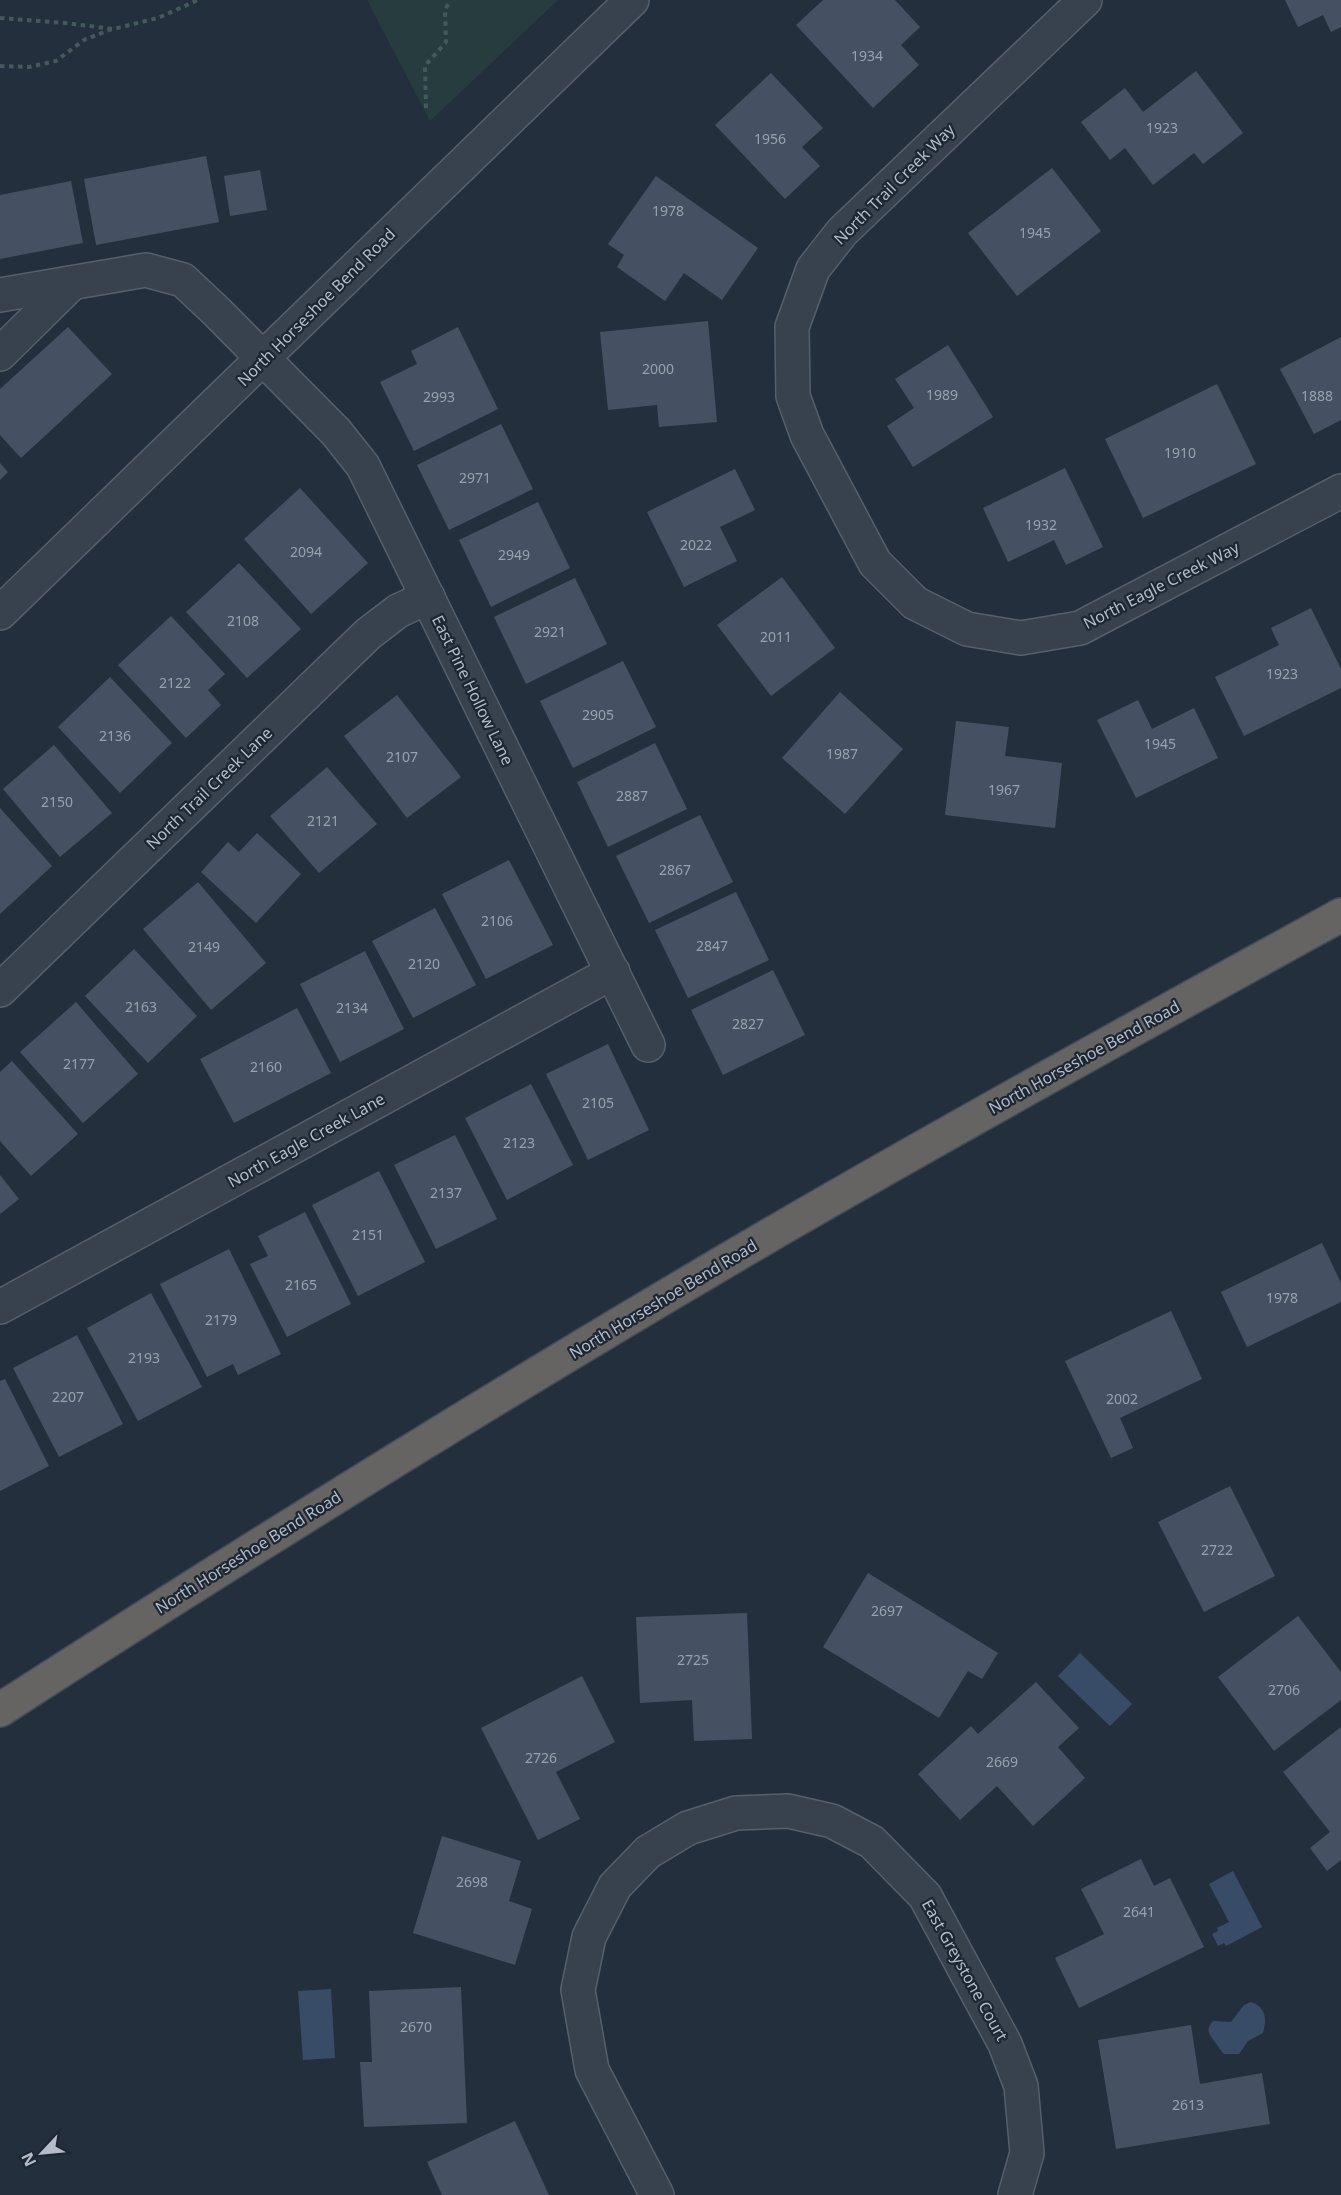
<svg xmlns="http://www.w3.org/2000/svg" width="1341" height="2195" viewBox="0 0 1341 2195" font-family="'Noto Sans',sans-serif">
  <rect width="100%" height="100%" fill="#242f3e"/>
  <path fill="#263c3f" d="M367,0h191l-128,121z"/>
  <g fill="#394c67">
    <path d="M1080,1653l52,51 -22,22 -52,-50z"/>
    <path d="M1233,1871l29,56 -36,19 -2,-3 -6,3 -6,-12 6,-3 -1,-3 12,-6 -20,-38z"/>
    <path d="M331,1989l4,69 -32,2 -5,-69z"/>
    <path d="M1251,2002c15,5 16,17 12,31l-15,8 -9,13h-15c-4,-4 -6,-8 -9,-12 -6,-8 -10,-12 -2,-21l18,1 13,-17z"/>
  </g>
  <g fill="#455162">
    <path d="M823,0h72l25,27 -19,18 18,20 -46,43 -77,-83z"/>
    <path d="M1285,0h56v27l-10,5 -8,-17 -25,12z"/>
    <path d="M1196,71l47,62 -40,31 -9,-11 -41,32 -28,-37 -15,12 -29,-38 44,-34 18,24z"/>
    <path d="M771,73l52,55 -21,19 18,19 -35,33 -70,-74z"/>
    <path d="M206,156l13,66 -123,23 -12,-66z"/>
    <path d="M1052,168l49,63 -84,65 -49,-63z"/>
    <path d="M260,170l7,40 -37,6 -6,-40z"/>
    <path d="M656,176l102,72 -36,52 -38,-27 -19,28 -48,-34 7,-12 -16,-11z"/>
    <path d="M71,181l12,62 -83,16v-64z"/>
    <path d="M708,321l9,101 -58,5 -2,-22 -49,5 -8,-78z"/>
    <path d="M68,327l44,47 -91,84 -21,-23v-46z"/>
    <path d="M458,327l40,82 -84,42 -34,-69 37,-18 -6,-13z"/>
    <path d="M1341,337v83l-27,14 -34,-65z"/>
    <path d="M948,345l45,72 -80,50 -26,-41 27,-18 -19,-29z"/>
    <path d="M1217,384l39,80 -113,54 -38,-79z"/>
    <path d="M501,424l32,65 -84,41 -32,-65z"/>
    <path d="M0,463l8,9 -8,8z"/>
    <path d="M1065,468l38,79 -37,18 -12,-25 -46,22 -25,-54z"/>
    <path d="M735,469l20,41 -35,17 17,34 -53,26 -37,-75z"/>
    <path d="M300,488l68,75 -57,51 -67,-75z"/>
    <path d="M538,502l32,66 -79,39 -32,-67z"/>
    <path d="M239,563l62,66 -54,49 -61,-66z"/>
    <path d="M782,577l53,71 -64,48 -54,-71z"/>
    <path d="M575,578l32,66 -81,40 -32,-67z"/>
    <path d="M1311,608l30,61v19l-97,48 -29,-59 64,-32 -8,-17z"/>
    <path d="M171,616l54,58 -17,16 13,15 -35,33 -68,-73z"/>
    <path d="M623,661l33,66 -83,41 -33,-67z"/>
    <path d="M110,677l62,66 -52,50 -62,-66z"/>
    <path d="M840,692l63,57 -58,65 -63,-56z"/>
    <path d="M397,695l64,82 -54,41 -63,-82z"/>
    <path d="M1138,700l14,29 42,-21 24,50 -82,40 -39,-78z"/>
    <path d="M956,721l53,6 -4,29 57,7 -7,65 -110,-13z"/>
    <path d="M655,743l32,66 -79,38 -31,-65z"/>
    <path d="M54,745l58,68 -52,44 -57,-68z"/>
    <path d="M327,767l50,57 -58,49 -49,-57z"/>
    <path d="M0,808l52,58 -52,48z"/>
    <path d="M700,815l33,67 -84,41 -33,-67z"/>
    <path d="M257,833l44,41 -45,49 -55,-51 27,-30 11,10z"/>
    <path d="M509,860l44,85 -67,34 -44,-85z"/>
    <path d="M198,882l68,81 -55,47 -68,-81z"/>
    <path d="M736,892l33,68 -81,38 -33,-68z"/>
    <path d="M435,908l41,77 -63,33 -41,-77z"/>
    <path d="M134,949l63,67 -49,47 -63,-67z"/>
    <path d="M365,951l39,78 -64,33 -40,-78z"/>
    <path d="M773,970l32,65 -82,40 -32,-65z"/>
    <path d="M76,1002l62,72 -55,49 -63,-71z"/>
    <path d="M297,1008l34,65 -97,50 -34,-64z"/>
    <path d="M608,1044l41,86 -61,30 -42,-86z"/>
    <path d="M12,1061l66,73 -47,42 -31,-35v-69z"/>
    <path d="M531,1084l42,81 -66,35 -42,-82z"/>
    <path d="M455,1135l42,84 -61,30 -42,-84z"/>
    <path d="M379,1171l46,91 -67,34 -46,-91z"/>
    <path d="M0,1175l19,24 -19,15z"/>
    <path d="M305,1212l46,92 -64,33 -37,-73 18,-8 -10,-20z"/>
    <path d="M1322,1243l19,40v19l-94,45 -26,-55z"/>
    <path d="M229,1249l52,105 -43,21 -5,-11 -26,13 -47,-93z"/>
    <path d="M151,1293l51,94 -64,34 -51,-93z"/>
    <path d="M1171,1311l31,68 -82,39 13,30 -22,10 -46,-97z"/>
    <path d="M77,1335l46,89 -64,33 -46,-89z"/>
    <path d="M5,1379l44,87 -49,25v-110z"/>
    <path d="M1230,1486l45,90 -71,36 -46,-90z"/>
    <path d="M868,1573l130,80 -16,26 -14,-8 -29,47 -116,-71z"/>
    <path d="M747,1613l5,126 -58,2 -2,-41 -52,3 -4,-86z"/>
    <path d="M1298,1616l43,56v28l-67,51 -56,-74z"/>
    <path d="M582,1676l33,66 -59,30 24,47 -42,21 -57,-112z"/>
    <path d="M1036,1682l43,46 -21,19 27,31 -52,48 -36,-40 -37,34 -42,-46 53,-48 7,8z"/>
    <path d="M1341,1727v133l-14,11 -17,-23 20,-16 -47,-60z"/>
    <path d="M442,1836l79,25 -12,40 23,8 -17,56 -102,-32z"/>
    <path d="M1141,1859l13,27 16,-8 34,69 -125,61 -24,-50 49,-24 -23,-45z"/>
    <path d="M461,1987l6,136 -103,4 -4,-65h12l-3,-71z"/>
    <path d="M1191,2025l9,59 62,-11 8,51 -154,25 -18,-109z"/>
    <path d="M515,2121l34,74h-107l-15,-33z"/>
  </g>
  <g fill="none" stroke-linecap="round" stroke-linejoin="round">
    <g stroke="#565f6c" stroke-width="36">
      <g id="minor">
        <path d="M1085,0l-243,232 -29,37 -21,58 1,69 14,39 68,128 40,40 52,26 54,9 59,-10 261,-137"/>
        <path d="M0,295l146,-25 37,10 34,32 119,120 27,34 285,579"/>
        <path d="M0,354l72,-71"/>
        <path d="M0,990l368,-356 30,-23 30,-14"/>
        <path d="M0,1307l613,-335"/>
        <path d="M657,2195l-65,-125 -14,-80 11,-53 26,-51 33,-34 40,-24 48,-15 52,-2 44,10 40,21 53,54 80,148 16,42 6,67 -12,42"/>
      </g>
    </g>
    <g stroke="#565f6c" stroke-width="36">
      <path id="tertiary" d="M0,613l632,-613"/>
    </g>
    <g stroke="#434c59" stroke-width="36">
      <path id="trunk" d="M0,1710c259,-167 521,-330 787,-485 183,-106 368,-208 554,-310"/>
    </g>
    <g stroke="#44595c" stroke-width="4" stroke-dasharray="4.5 4.5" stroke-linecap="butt">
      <path d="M0,18l65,5 48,6 45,-11 40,-18"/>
      <path d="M0,66l29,1 27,-6 28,-21 28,-11"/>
      <path d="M426,108l-1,-42 21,-24 -1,-32 5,-10"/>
    </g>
    <use href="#minor" stroke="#38414e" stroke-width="33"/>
    <use href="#tertiary" stroke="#38414e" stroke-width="33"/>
    <use href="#trunk" stroke="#656462" stroke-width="33"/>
  </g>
  <g text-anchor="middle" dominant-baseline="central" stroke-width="4.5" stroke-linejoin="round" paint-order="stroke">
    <g font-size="14" fill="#98a1af">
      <text x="867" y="55">1934</text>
      <text x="1162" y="127">1923</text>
      <text x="770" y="138">1956</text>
      <text x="668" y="210">1978</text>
      <text x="1035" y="232">1945</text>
      <text x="658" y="368">2000</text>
      <text x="942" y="394">1989</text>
      <text x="1317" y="395">1888</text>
      <text x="439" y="396">2993</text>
      <text x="1180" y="452">1910</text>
      <text x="475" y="477">2971</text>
      <text x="1041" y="524">1932</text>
      <text x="696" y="544">2022</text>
      <text x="306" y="551">2094</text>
      <text x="514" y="554">2949</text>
      <text x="243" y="620">2108</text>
      <text x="550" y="631">2921</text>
      <text x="776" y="636">2011</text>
      <text x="1282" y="673">1923</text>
      <text x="175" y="682">2122</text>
      <text x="598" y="714">2905</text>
      <text x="115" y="735">2136</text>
      <text x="1160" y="743">1945</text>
      <text x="842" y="753">1987</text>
      <text x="402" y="756">2107</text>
      <text x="1004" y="789">1967</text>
      <text x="632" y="795">2887</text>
      <text x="57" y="801">2150</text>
      <text x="323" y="820">2121</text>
      <text x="675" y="869">2867</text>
      <text x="497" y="920">2106</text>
      <text x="712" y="945">2847</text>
      <text x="204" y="946">2149</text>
      <text x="424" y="963">2120</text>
      <text x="141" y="1006">2163</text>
      <text x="352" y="1007">2134</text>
      <text x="748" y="1023">2827</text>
      <text x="79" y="1063">2177</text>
      <text x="266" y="1066">2160</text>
      <text x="598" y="1102">2105</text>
      <text x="519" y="1142">2123</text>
      <text x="446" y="1192">2137</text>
      <text x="368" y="1234">2151</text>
      <text x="301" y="1284">2165</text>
      <text x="1282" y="1297">1978</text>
      <text x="221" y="1319">2179</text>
      <text x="144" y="1357">2193</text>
      <text x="68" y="1396">2207</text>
      <text x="1122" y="1398">2002</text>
      <text x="1217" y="1549">2722</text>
      <text x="887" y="1610">2697</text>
      <text x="693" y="1659">2725</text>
      <text x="1284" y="1689">2706</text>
      <text x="541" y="1757">2726</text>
      <text x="1002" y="1761">2669</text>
      <text x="472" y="1881">2698</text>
      <text x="1139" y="1911">2641</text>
      <text x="416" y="2026">2670</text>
      <text x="1188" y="2104">2613</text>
    </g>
    <g font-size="16" fill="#b4bcc9" stroke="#1d2633">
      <text transform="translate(894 184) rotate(-45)">North Trail Creek Way</text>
      <text transform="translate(316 307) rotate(-45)">North Horseshoe Bend Road</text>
      <text transform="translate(1161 585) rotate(-27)">North Eagle Creek Way</text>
      <text transform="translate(473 690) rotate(64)">East Pine Hollow Lane</text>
      <text transform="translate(209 788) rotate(-44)">North Trail Creek Lane</text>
      <text transform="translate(1084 1057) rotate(-29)">North Horseshoe Bend Road</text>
      <text transform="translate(306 1140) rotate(-29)">North Eagle Creek Lane</text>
      <text transform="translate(663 1299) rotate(-31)">North Horseshoe Bend Road</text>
      <text transform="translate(248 1552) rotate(-32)">North Horseshoe Bend Road</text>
      <text transform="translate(965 1970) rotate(61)">East Greystone Court</text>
    </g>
  </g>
  <g transform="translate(42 2153) rotate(244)" stroke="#1d2633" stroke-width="4.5" paint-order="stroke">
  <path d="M0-4.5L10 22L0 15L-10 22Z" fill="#b4bcc9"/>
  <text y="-9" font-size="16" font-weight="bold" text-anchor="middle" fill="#b4bcc9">N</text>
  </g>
</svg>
